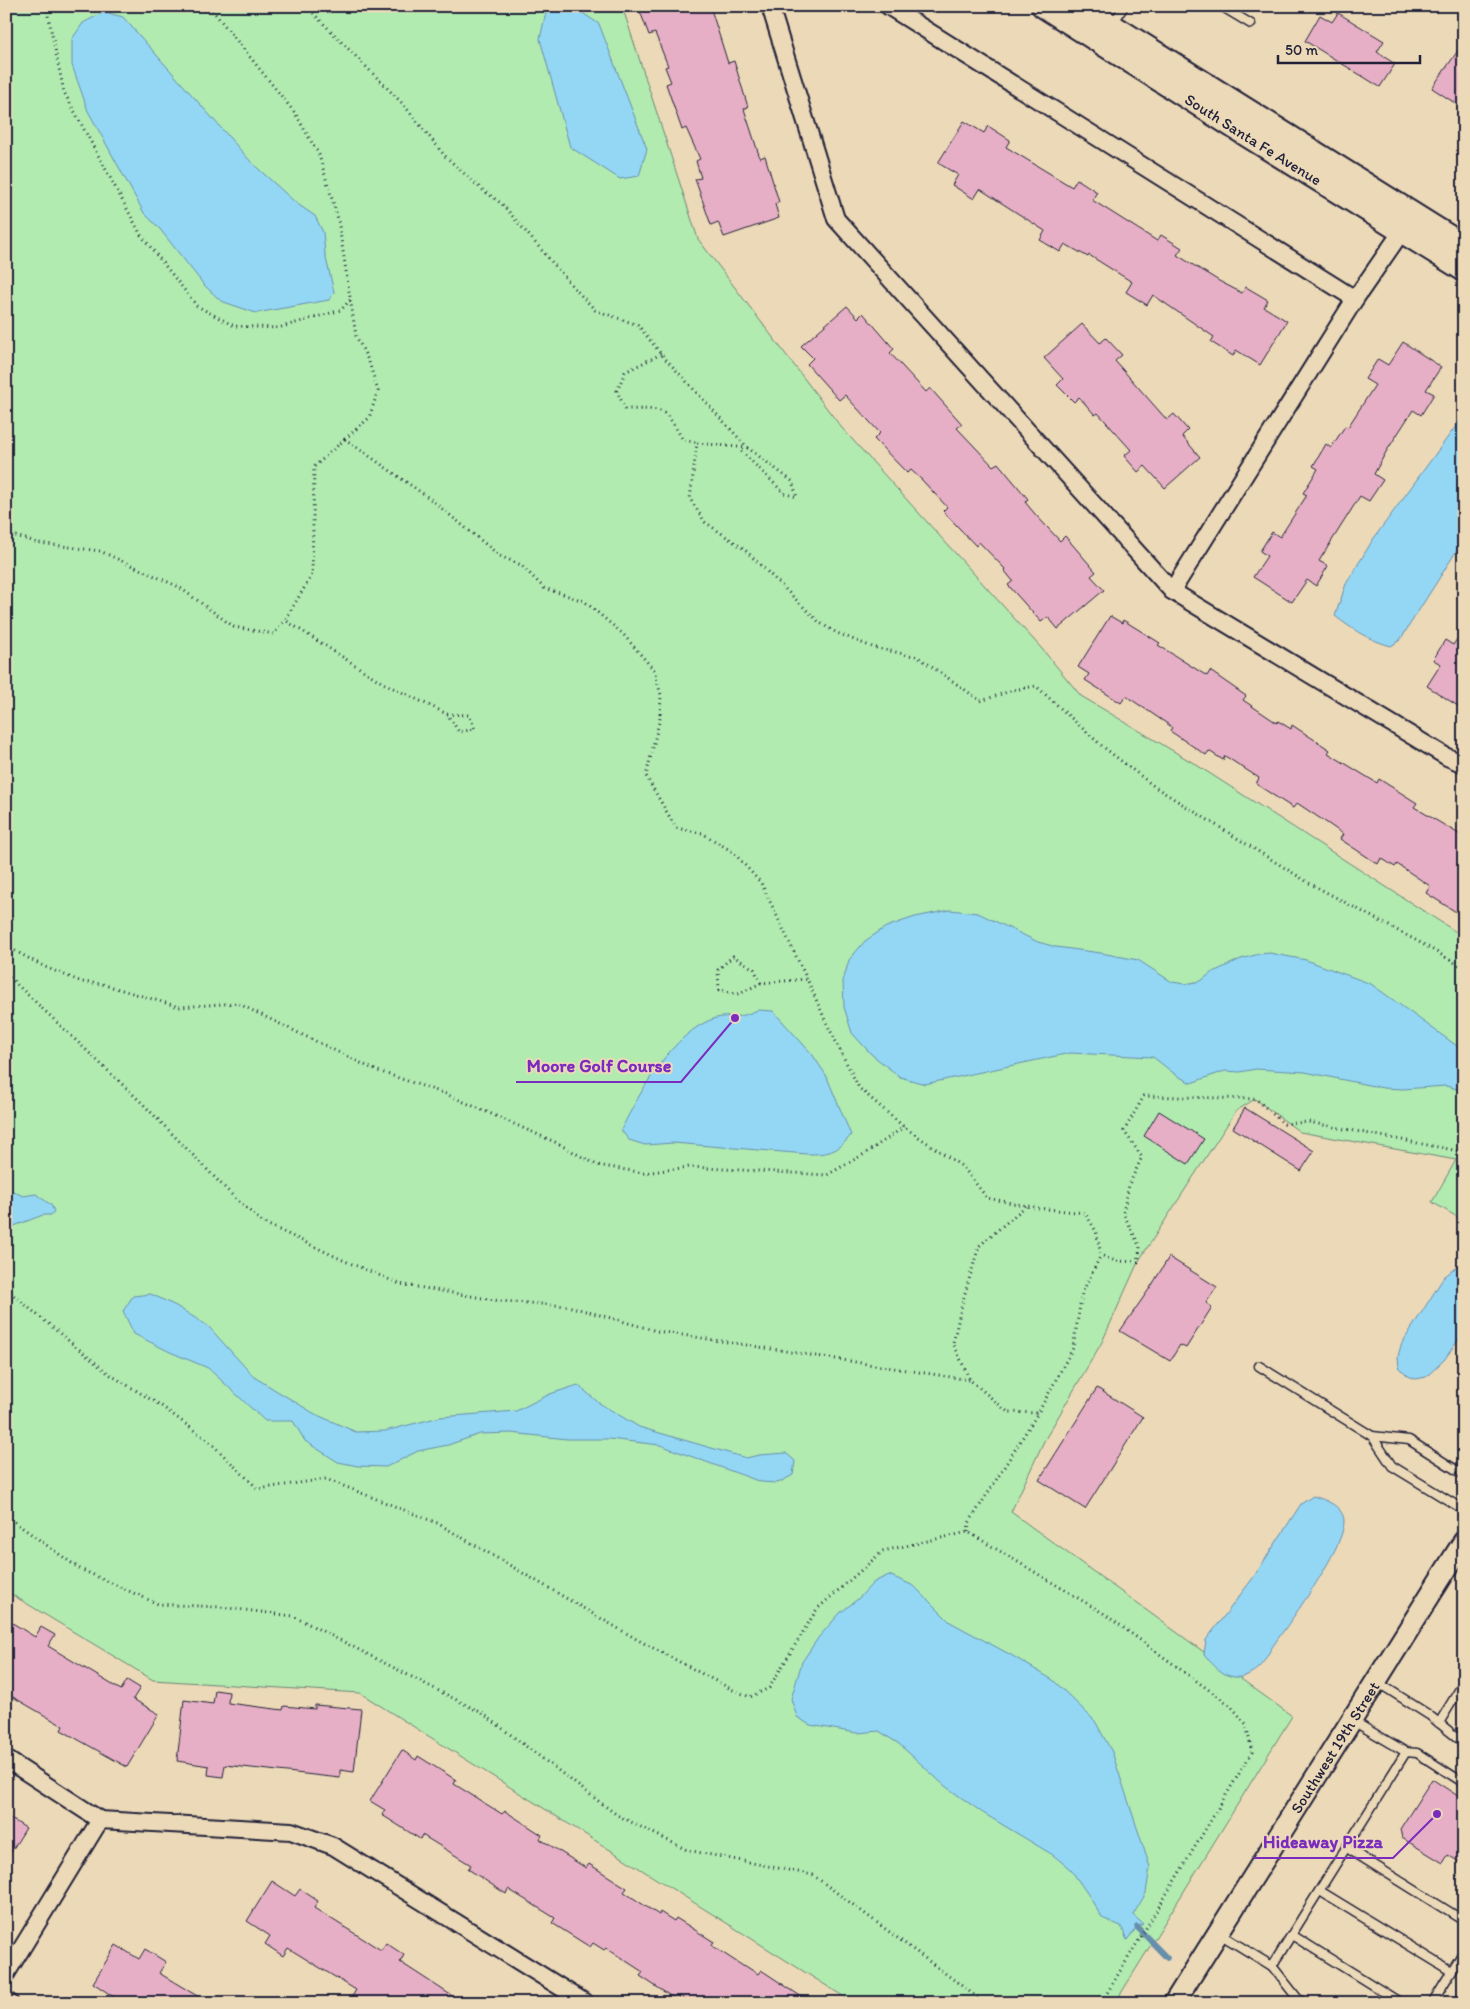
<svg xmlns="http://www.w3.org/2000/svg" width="1470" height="2009" viewBox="0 0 1470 2009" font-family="Itim,sans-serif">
  <rect width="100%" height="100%" fill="#ecd9b7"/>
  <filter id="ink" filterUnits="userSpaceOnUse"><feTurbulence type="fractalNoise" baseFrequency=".02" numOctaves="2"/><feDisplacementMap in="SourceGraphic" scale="10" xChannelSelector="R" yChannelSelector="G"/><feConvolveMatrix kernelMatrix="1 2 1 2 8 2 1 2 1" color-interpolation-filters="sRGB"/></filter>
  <g filter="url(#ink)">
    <path fill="#b1ebb0" stroke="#6a8676" d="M6,6h616l76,233 143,188 201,222 39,47 114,68 269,173v284l-32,-19 24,-42 -156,-28 -45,-33 -19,12 -98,151 -36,80 -58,99 -33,71 281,204 -177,287h-261l-494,-310 -207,-13 -147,-89z"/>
    <g fill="#94d7f5" stroke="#668fab">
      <path d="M555,6h17l27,18 48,125 -8,27 -19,3 -50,-32 -30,-108 6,-27z"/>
      <path d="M104,12l19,5 129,146 44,40 19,13 8,16 2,22 9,38 -5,8 -73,13 -35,-12 -17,-16 -45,-57 -15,-15 -56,-102 -16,-46v-26l11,-16z"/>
      <path d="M1464,415v124l-64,101 -9,6c-22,-6 -38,-16 -56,-30l11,-32 28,-46z"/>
      <path d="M950,910l28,3 60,29 18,5 45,6 37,7 34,22 13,2 16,-3 10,-8 30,-14 18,-5 11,-1 36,7 65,24 93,67v40l-18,-5 -43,3 -20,-1 -78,-16 -49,-3 -16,3 -15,-1 -34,12 -15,-8 -23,-18 -83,-4 -145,31 -25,-7 -29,-23 -19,-21 -8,-26 -1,-26 6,-21 16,-19 21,-14 29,-10z"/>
      <path d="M758,1010l15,1 39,43 14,21 25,60c-14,18 -23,19 -44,19l-134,-11 -28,2 -16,-5 -8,-10c19,-38 52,-99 95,-112 8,-2 16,-1 24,-2 6,-1 12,-4 18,-6z"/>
      <path d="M6,1188l17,8 13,-2 15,11 3,6 -3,4h-8l-37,14z"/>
      <path d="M1464,1261v71l-20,28 -18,17 -10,2 -8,-3 -9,-9 -1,-10 3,-12 43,-68z"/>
      <path d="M151,1294l25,12 32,20 46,51 61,37 41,18 29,-1 55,-14 76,-6 34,-17 28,-9 21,18 40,24 107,31 13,-3 27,-2 9,8 -2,14 -15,8 -17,-1 -101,-37 -51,-6h-42l-56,-6 -31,1 -32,11 -30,6 -32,16 -28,-1 -20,-4 -33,-21 -12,-20h-28l-57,-53 -38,-16 -36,-18 -11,-23 10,-15z"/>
      <path d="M1313,1496c12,4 29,9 31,24 2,26 -53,100 -69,123 -6,8 -10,19 -17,25 -3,3 -13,9 -17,9 -17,2 -28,-12 -37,-23l2,-14 47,-62 48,-74z"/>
      <path d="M889,1575l25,11 36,36 61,33 42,25 42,41 17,31 38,115 -4,26 -13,22 10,9 -6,3 -10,13 -6,-14 -19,-8 -13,-22 -18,-26 -7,-6 -11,-9 -70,-42 -38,-27 -46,-42 -20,-13 -22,2 -47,-8 -13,-8 -6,-18 11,-37 16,-24 22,-25 19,-15 15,-16z"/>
    </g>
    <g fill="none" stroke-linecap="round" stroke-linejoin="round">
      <g stroke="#668fab" stroke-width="5.5">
        <path d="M1137,1927l30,31"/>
        <path d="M1216,1997l7,6"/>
      </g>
    </g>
    <g fill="#e6afc5" stroke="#22223b">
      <path d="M638,6h72l18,57 6,-2 14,46 -4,2 16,49 5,-2 14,46 -4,2 4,14 -55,19 -6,-15 -7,3 -16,-46 6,-1 -5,-17 4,-2 -14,-31 -4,2 -16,-46 5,-2 -6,-15 3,-1 -13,-33 -6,2z"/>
      <path d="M1338,13l46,28 -7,11 18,12 -15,23 -75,-46 15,-26 12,7z"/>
      <path d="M1464,42v67l-32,-21z"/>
      <path d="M964,121l20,12 4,-7 22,14 -4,7 66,40 5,-8 20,13 -5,8 65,41 4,-6 21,13 -5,7 42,26 23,12 4,-6 22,13 -4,7 23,14 -27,44 -24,-15 -3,6 -22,-14 3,-5 -61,-42 -6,10 -21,-13 6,-10 -43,-27 -1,2 -23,-13 -5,8 -20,-12 5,-9 -65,-42 -6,10 -22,-14 6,-10 -20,-12z"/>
      <path d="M847,306l11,12 5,-5 31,36 -4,4 36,39 4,-4 32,36 -5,4 36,38 5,-3 30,36 -3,3 10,12 25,27 5,-5 31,36 -5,4 13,14 -46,39 -10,-12 -7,5 -33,-37 5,-4 -9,-11 1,-1 -26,-27 -3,4 -33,-35 4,-4 -25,-27 -11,-10 -4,3 -33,-34 6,-6 -35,-38 -6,5 -32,-36 6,-6 -12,-12z"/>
      <path d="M1082,324l18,19 6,-5 16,17 -7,6 52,59 7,-6 14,16 -6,6 18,21 -35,31 -20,-22 -7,6 -14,-16 7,-6 -33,-37 -3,2 -16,-18 -5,5 -17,-17 6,-6 -19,-21z"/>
      <path d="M1403,342l38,25 -15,23 8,4 -13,21 -8,-5 -27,42 -12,22 9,6 -14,21 -9,-5 -41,65 9,5 -12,20 -9,-6 -15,22 -39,-25 14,-21 -7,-5 12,-19 8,5 27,-42 -4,-2 15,-24 -5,-3 13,-22 5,4 14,-22 3,1 27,-42 -10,-6 13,-20 10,6z"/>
      <path d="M1110,616l12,7 1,-3 37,23 -2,2 49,31 3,-5 36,25 -3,4 34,23 1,-2 13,8 1,-4 38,25 -2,3 49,30 2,-4 38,24 -3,4 50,30v80l-38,-24 4,-7 -33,-22 -2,3 -14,-9 -3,6 -38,-25 3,-5 -13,-9 -33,-22 -4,5 -37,-24 3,-6 -34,-22 -2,4 -14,-9 -3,4 -36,-24 2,-4 -46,-31 -5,7 -36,-23 4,-6 -11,-7z"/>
      <path d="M1464,629v81l-37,-24 14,-22 -8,-4 12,-20 8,5z"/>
      <path d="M1245,1108l69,43 -13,20 -68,-43z"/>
      <path d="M1159,1111l45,28 -16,25 -44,-28z"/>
      <path d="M1169,1257l48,30 -11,16 6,4 -26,41 -6,-3 -10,16 -50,-30 32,-46z"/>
      <path d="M1097,1388l46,29 -58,92 -46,-29z"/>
      <path d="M6,1619l29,18 6,-10 14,8 -7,11 73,44 6,-10 13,8 -7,11 26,15 -32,53 -66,-37 2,-4 -57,-33z"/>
      <path d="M215,1690l14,2 -1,11 55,7 1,-4 31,3v-4l46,4 -7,63 -14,-2v8l-115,-13 -2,12 -15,-2 1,-9 -32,-5 7,-61 29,4z"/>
      <path d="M402,1750l14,10 2,-4 38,24 -2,4 48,30 3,-3 37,24 -2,4 46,29 3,-4 38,24 -3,4 35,23 1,-3 14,9 2,-3 38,24 -2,4 31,20 1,-1 14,9 3,-4 50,33h-121l-10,-7 -2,5 -38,-25 3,-4 -37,-24 -2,2 -11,-7 -3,4 -38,-24 3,-5 -47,-29 -2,5 -38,-25 3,-4 -49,-30 -2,4 -38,-24 3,-5 -15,-9z"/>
      <path d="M1432,1779l32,21v65l-16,-10 -5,8 -41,-25 -2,-9z"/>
      <path d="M6,1816l20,12 -20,32z"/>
      <path d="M272,1881l23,15 5,-7 18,12 -4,7 67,42 5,-7 18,12 -4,7 63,41h-115l8,-13 -68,-42 -5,8 -18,-12 5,-8 -23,-15z"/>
      <path d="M116,1945l23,14 6,-10 21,13 -7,11 50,30h-98l3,-6 -21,-14z"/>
    </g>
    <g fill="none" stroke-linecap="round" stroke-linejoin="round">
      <g stroke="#22223b" stroke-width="11">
        <g id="service">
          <path d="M1221,6l30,18"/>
          <path d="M1113,24l11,-18"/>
          <path d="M1259,1366l113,70 20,30 72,44"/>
          <path d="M1372,1436l37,4 55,35"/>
          <path d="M1377,1682l52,33 35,28"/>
          <path d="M1353,1721l53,31 11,1 47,30"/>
          <path d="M1439,1723l25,-41"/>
          <path d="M1347,1848l117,73"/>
          <path d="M1320,1891l131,80"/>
          <path d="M1218,1933l54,33 134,-214"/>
          <path d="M1292,1935l109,68"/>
          <path d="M1272,1966l26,33 6,4"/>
          <path d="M1432,2003l32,-52"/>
        </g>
      </g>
      <g stroke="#22223b" stroke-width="20">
        <g id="minor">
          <path d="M770,6l66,213 336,372 275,166 17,7"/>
          <path d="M888,6l467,293"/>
          <path d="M1172,591l183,-292 47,-68"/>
          <path d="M6,1759l94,61 191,11 42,15 253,157"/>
          <path d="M6,1974l94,-154"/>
          <path d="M6,2001l4,2"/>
        </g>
      </g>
      <g stroke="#22223b" stroke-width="24">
        <g id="tertiary">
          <path id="s1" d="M1174,2003l290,-462"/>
        </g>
      </g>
      <g stroke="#22223b" stroke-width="26">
        <g id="secondary">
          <path id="s2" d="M1043,6l205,130 216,134"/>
          <path d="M1081,6l383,240"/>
        </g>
      </g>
      <g stroke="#22223b" stroke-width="3" stroke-dasharray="1 4" stroke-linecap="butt">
        <path d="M46,6l18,86 77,143 56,71 37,20 44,2 63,-18 10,-11"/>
        <path d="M209,6l86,107 24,42 19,64 18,117 13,26 9,29 -9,27 -24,21 84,59 71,58 21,9 23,23 40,13 39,33 31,36 7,25 -1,23 -14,58 30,52 26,5 31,19 28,31 46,96"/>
        <path d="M306,6l97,98 42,52 35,32 22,16 73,85 20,21 43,15 23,29 87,94 44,33 5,16 -13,-4 -45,-44"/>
        <path d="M661,354l-36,18 -8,19 8,18c40,1 37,-5 58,31l16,3"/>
        <path d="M345,439l-31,28 -2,108 -27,45 98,63 64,31 22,1 6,14 -16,3 -12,-18"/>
        <path d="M748,448l-51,-5 -7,56 15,23 39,27 76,74 17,10 35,14 46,10 63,44 32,-11 23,-4 66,60 53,41 154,96 110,59 45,26"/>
        <path d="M6,533l33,10 61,8 79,36 55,40 40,7 11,-14"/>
        <path d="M6,946l39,21 37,15 20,2 77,23 58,-4 138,67 71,24 111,49 40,22 47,8 45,-6 138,8 39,-22 38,-26"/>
        <path d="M6,974l136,129 90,92 30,27 83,39 55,23 100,17 68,5 89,25 313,49"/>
        <path d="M761,983l-7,-14 -21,-13 -15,14 1,20 20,4 22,-11 46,-4 20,45 32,64 45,39 59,40 24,31 51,10 47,5 11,18 5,24 14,6 23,1 2,-15 -17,-34 6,-28 13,-28 -18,-26 20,-35 112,3 28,25 24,-2 156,30"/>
        <path d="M1026,1206l-47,40 -16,54 -10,43 17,37 38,32 30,1 35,-65 9,-55 19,-38"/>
        <path d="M6,1289l103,85 51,31 51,38 47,46 68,-10 111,44 201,117 93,49 19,8 19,-9 48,-79 66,-58 85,-19 135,81 128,93 15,18 6,28 -151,251"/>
        <path d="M6,1516l74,53 78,35 62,3 73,9 189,97 135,102 70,35 126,25 172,128"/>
        <path d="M968,1532l1,-9 69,-110"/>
      </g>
      <use href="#service" stroke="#ecd9b7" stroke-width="8"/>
      <use href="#minor" stroke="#ecd9b7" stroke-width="16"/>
      <use href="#tertiary" stroke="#ecd9b7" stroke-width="20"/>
      <use href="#secondary" stroke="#ecd9b7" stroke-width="22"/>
    </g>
  </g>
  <g text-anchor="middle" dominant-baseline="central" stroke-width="4" stroke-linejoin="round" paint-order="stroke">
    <g font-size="16" fill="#22223b" stroke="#ecd9b7">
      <text stroke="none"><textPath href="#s2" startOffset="249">South Santa Fe Avenue</textPath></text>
      <text stroke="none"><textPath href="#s1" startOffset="302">Southwest 19th Street</textPath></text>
    </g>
  </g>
  <path fill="none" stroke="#7b2cbf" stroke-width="2" d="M735 1018L681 1082H516M1437 1814L1393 1858H1254"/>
  <g fill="#7b2cbf" stroke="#ecd9b7" stroke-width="2">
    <circle cx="735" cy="1018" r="5"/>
    <circle cx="1437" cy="1814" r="5"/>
  </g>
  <g font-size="18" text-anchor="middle" font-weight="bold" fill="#7b2cbf" stroke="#ecd9b7" stroke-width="4" stroke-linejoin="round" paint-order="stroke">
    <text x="599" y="1072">Moore Golf Course</text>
    <text x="1323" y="1848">Hideaway Pizza</text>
  </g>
  <rect width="1470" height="2009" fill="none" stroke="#ecd9b7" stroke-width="25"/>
  <rect x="12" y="12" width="1445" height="1984" fill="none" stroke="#22223b" stroke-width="2" filter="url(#ink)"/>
  <path d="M1278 55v8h142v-8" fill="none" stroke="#22223b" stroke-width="2.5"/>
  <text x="1285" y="55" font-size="15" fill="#22223b" stroke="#ecd9b7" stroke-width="4" paint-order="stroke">50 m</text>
</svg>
